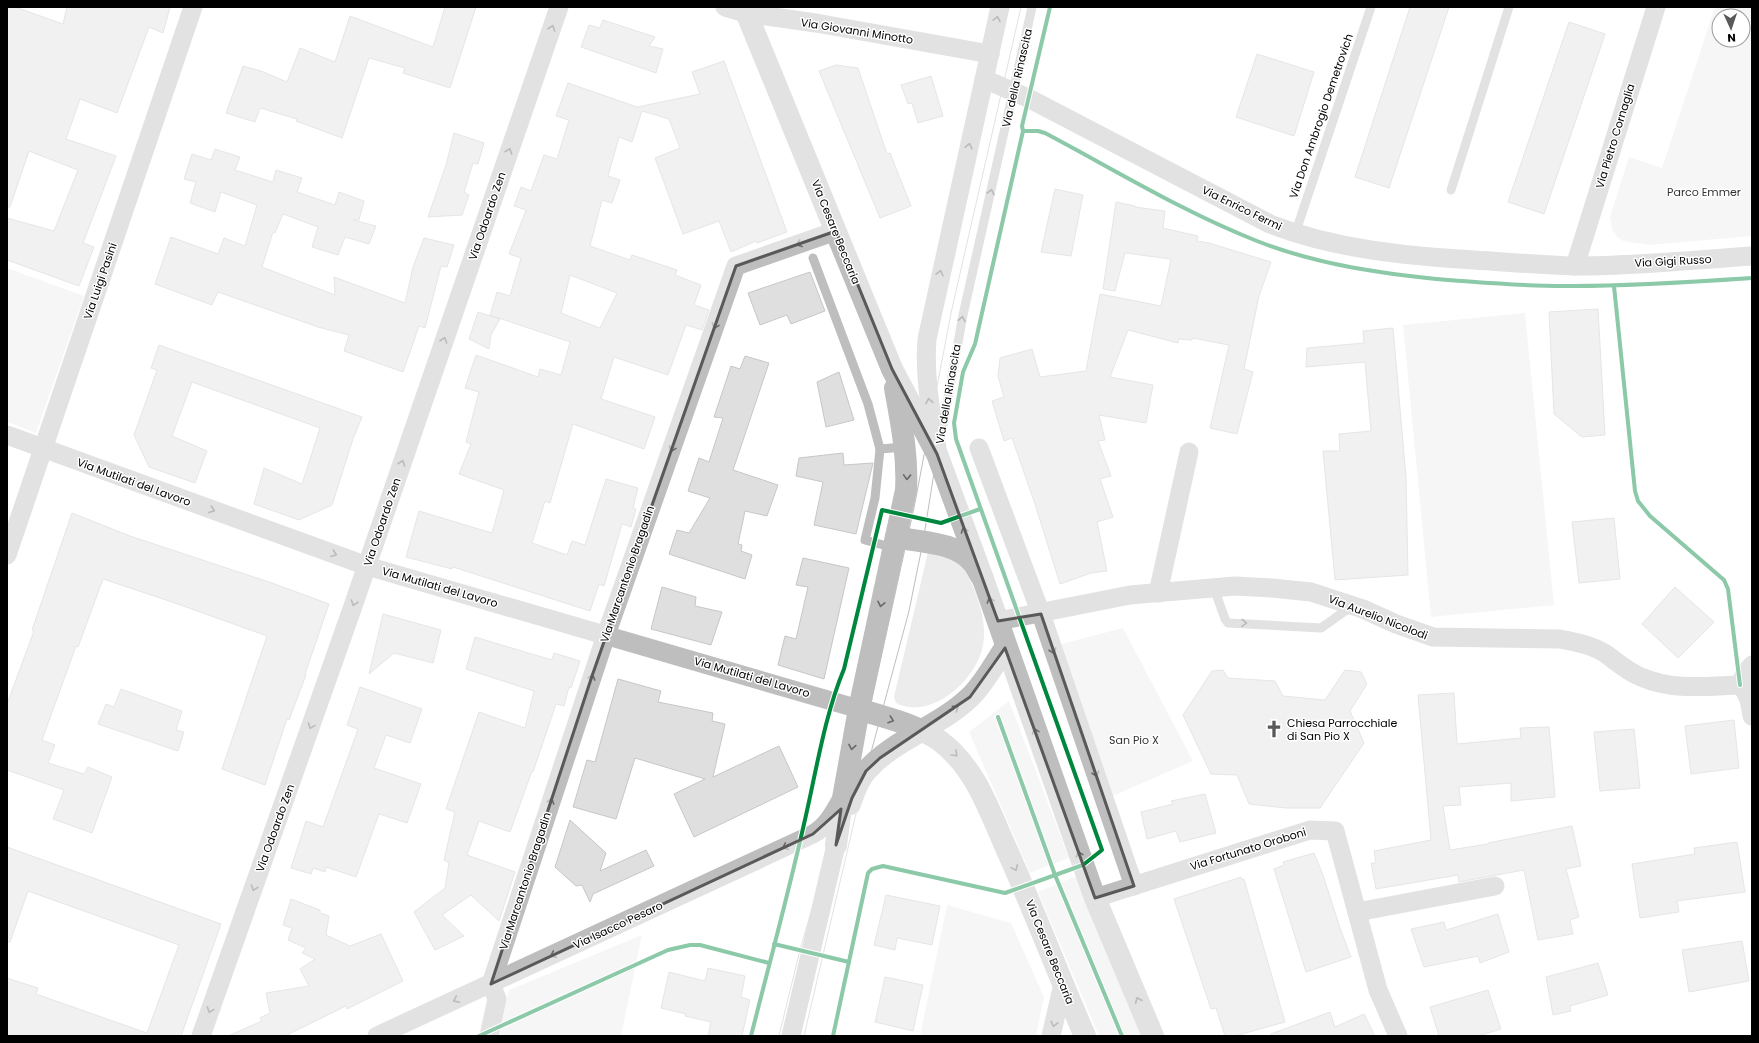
<svg xmlns="http://www.w3.org/2000/svg" width="1759" height="1043" viewBox="0 0 1759 1043" font-family="Poppins,sans-serif">
  <rect width="100%" height="100%" fill="#fff"/>
  <g fill="#ececec" fill-rule="evenodd">
    <path d="M1715,7h37v229l-103,9 -26,-4 -5,-3 -6,-9 -2,-12 19,-60 33,11zM1719,16h24v24h-24z"/>
    <path d="M7,268l77,28 -48,137 -29,-11z"/>
    <path d="M1525,313l29,292 -123,12 -28,-292z"/>
    <path d="M928,552c7,2 17,2 23,5 10,5 18,20 22,29 7,18 14,40 10,59 -6,35 -52,76 -87,58l-2,-6z"/>
    <path d="M1123,628l70,133 -85,37 -47,-154z"/>
    <path d="M1009,701l60,157 -39,15 -61,-141z"/>
    <path d="M1079,875l67,161h-47l-61,-144z"/>
    <path d="M947,905l64,18 33,74 -8,39h-116z"/>
    <path d="M642,935l-21,101h-122l10,-46z"/>
  </g>
  <g fill="#dfdfdf" stroke="#c7c7c7" fill-rule="evenodd">
    <path d="M7,7h8l48,17 4,-17h103l-7,26 -14,-6 -32,86 -37,-14 -14,40 50,17 -33,87 11,4 -15,39 -72,-26v-42l47,13 24,-61 -49,-19 -19,56h-3z"/>
    <path d="M445,7h31l-26,81 -47,-15 2,-5 -36,-10 -27,80 -46,-17 1,-2 -37,-11 -5,14 -29,-9 17,-47 18,5 26,11 13,-34 35,14 15,-46 83,31z"/>
    <path d="M1410,7h39l-60,181 -34,-11z"/>
    <path d="M603,20l52,17 -6,9 14,3 -7,24 -75,-26 8,-22 11,3z"/>
    <path d="M1569,22l36,12 -61,180 -36,-12z"/>
    <path d="M1257,54l57,18 -20,64 -58,-19z"/>
    <path d="M724,61l63,171 -30,11 -1,-2 -25,11 -12,-31 -36,13 -28,-76 25,-10 -11,-29 -27,-8 -10,31 -13,-5 -11,39 12,4 -8,23 -10,-3 -12,46 40,14 2,-5 45,15 -2,5 26,10 -7,20 15,5 -7,20 -16,-5 -18,50 -54,-18 -13,42 54,18 -11,32 -71,-25 -23,79 -5,-2 -13,42 35,12 5,-14 13,4 21,-66 32,9 -5,20 3,1 -5,18 -9,-3 -18,62 -5,-2 -9,27 -137,-44 -1,2 -46,-12 13,-46 73,22 12,-43 -45,-16 12,-30 -5,-2 13,-50 -14,-4 11,-33 62,22 2,-8 21,6 9,-33 -80,-27 7,-23 13,4 11,-38 -12,-4 17,-44 -12,-4 7,-19 10,4 13,-36 13,4 12,-39 -13,-4 12,-33 69,24 63,-13 -8,-22zM570,275l47,18 -17,35 -39,-15z"/>
    <path d="M836,65l22,3 29,86 3,-1 21,53 -31,12 -61,-147z"/>
    <path d="M931,76l12,40 -25,7 -6,-20 -4,1 -7,-19z"/>
    <path d="M454,133l30,10 -6,21 -5,-1 -9,29 5,3 -7,20 -34,2 18,-52z"/>
    <path d="M215,149l25,8 -5,13 38,12 3,-12 26,8 -5,14 38,13 4,-13 25,9 -5,19h-6l23,6 -7,18 -24,-7 -7,18 -26,-8 6,-20 -35,-13 -8,19 -2,-1 -11,35 73,28 -1,-18 71,26 8,-36 11,-29 30,7 -7,22 -6,-1 -16,62 -6,-2 -16,46 -59,-21 5,-16 -31,-8 -100,-35 -6,13 -57,-21 16,-47 47,17 6,-16 21,8 12,-41 -36,-13 -6,20 -25,-9 6,-21 -12,-3 8,-25 19,6z"/>
    <path d="M1055,189l28,6 -12,61 -30,-4z"/>
    <path d="M1116,202l19,4v1l30,4 -2,17 35,8 -1,5 12,2 62,19 -12,34 -15,73 9,3 -16,62 -27,-6 19,-83 -36,-7 -1,2 -13,-1 -1,4 -50,-13 -18,47 43,8 -7,38 -47,-8 6,25 -7,1 13,35 -11,3 13,38 -16,5 10,49 -16,2 -31,11 -25,-80 -23,-66 -8,3 -12,-40 12,-4 -6,-21 2,-18 32,-9 8,28 46,-6 14,-77 61,12 10,-47 -46,-6 -10,38 -12,-2z"/>
    <path d="M810,272l15,39 -34,13 -4,-9 -27,10 -12,-32z"/>
    <path d="M1598,309l7,126 -23,2 -28,-23 -5,-102z"/>
    <path d="M478,312l22,7 -9,16 -2,14 -20,-10z"/>
    <path d="M1393,328l13,149 2,98 -73,5 -12,-129h17l-1,-17 32,-3 -6,-69 -59,5 1,-19 57,-5 -1,-12z"/>
    <path d="M159,345l203,72 -9,22 -21,66 -33,15 -45,-16 10,-36 38,16 18,-56 -128,-46 -20,54 35,15 -12,32 -46,-16 -15,-32 23,-65 -6,-2z"/>
    <path d="M745,356l24,7 -36,107 45,15 -11,31 -22,-5 -7,33 4,1 -1,6 11,4 -7,24 -76,-25 8,-24 12,3 21,-35 -22,-7 11,-33 10,4 14,-44 -9,-1 17,-51 9,3z"/>
    <path d="M839,372l15,48 -28,7 -9,-45z"/>
    <path d="M843,453l1,12 29,-2 -17,71 -42,-9 9,-43 -27,-6 3,-18z"/>
    <path d="M72,513l58,23 142,47 57,21 -24,70 1,1 -17,45 -2,-1 -22,66 -43,-16 45,-133 -95,-34 -69,-23 -25,68 -2,-1 -34,94 13,5 -7,18 36,11 4,-7 24,10 -20,56 -39,-14 11,-29 -57,-20v-66l27,-73 -2,-1z"/>
    <path d="M1614,518l6,61 -41,4 -7,-61z"/>
    <path d="M803,558l46,10 -25,111 -46,-14 7,-29 11,3 12,-52 -12,-2z"/>
    <path d="M662,587l34,10 -1,9 27,6 -11,33 -60,-16z"/>
    <path d="M1675,587l39,35 -36,36 -36,-34z"/>
    <path d="M383,614l58,16 -8,33 -39,-10 -25,21z"/>
    <path d="M475,637l77,23 2,-7 26,8 -9,27 -2,-1 -5,19 -8,-2 -23,68 -1,-1 -22,61 -31,-11 -12,34 48,17 -16,49 -28,-26 -29,20 22,21 -29,14 -21,-38 31,-24 4,-25 -5,-3 11,-48 -9,-3 33,-97 46,16 9,-37 -68,-22z"/>
    <path d="M1223,670l5,8 47,3 8,15 42,4 20,-30 16,2 6,12 -17,27 14,32 -44,65h-34l-37,-4 -12,-29 -26,-1 -28,-59 29,-44z"/>
    <path d="M618,679l43,12 -3,11 55,11 -1,8 13,3 -12,53 66,-31 19,41 -104,50 -20,-43 31,-15 -70,-21 -19,61 -43,-12 14,-47 8,2z"/>
    <path d="M360,687l62,22 -12,34 -24,-8 -12,33 47,16 -14,39 -28,-9 -23,63 -30,-10 -1,5 -12,-4 -2,6 -20,-6 15,-47 17,6 35,-98 -11,-4z"/>
    <path d="M121,689l61,22 -6,19 8,2 -6,19 -80,-27 8,-20 8,3z"/>
    <path d="M1454,693l3,51 64,-6 -1,-10 29,-1 6,70 -44,4v-18l-52,4 2,18 -18,1 7,44 38,-6v-1l84,-17 9,40 -15,3 13,48 -9,3 3,14 -35,6 -14,-70 -65,12 -1,-7 -82,14 -5,-26h5l-2,-12 57,-11 -13,-145z"/>
    <path d="M1734,720l5,48 -48,6 -6,-48z"/>
    <path d="M1634,729l6,59 -40,3 -6,-59z"/>
    <path d="M1205,794l11,39 -36,9 -4,-11 -29,8 -6,-27 32,-8 -2,-3z"/>
    <path d="M570,820l36,33 -6,18 46,-21 8,16 -61,28 -3,8 -8,-17 -6,1 -21,-19z"/>
    <path d="M1737,842l8,50 -68,9 2,11 -39,6 -8,-54 63,-10 -1,-6z"/>
    <path d="M7,847l214,77 -40,112h-174v-58l31,10 -2,6 111,39 32,-88 -151,-54 -18,51h-3z"/>
    <path d="M1314,853l9,22 17,53 11,29 -45,15 -32,-103 10,-4 -1,-3z"/>
    <path d="M1241,877l1,3 2,-1 41,143 -50,14h-10l-9,-28 -5,1 -37,-110z"/>
    <path d="M886,895l54,11 -8,39 -35,-7 -2,12 -21,-5z"/>
    <path d="M291,899l29,11v3l9,3 -3,19 24,11 31,-12 22,47 -56,28 -1,-3 -61,30h-57l34,-15 -2,-3 10,-5 -4,-20 43,-7 -9,-17 15,-10 -13,-6 4,-5 -18,-8 4,-12 -9,-3z"/>
    <path d="M1498,914l11,38 -29,11 -2,-7 -54,11 -13,-38 33,-7 2,8z"/>
    <path d="M1742,941l7,40 -60,11 -7,-42z"/>
    <path d="M1598,963l10,32 -38,11 1,5 -18,4 -7,-38z"/>
    <path d="M708,968l37,8 -4,21 9,3 -8,36h-34l3,-14 -26,-6 1,-2 -25,-6 8,-36 36,9z"/>
    <path d="M885,977l38,8 -10,46 -38,-9z"/>
    <path d="M1488,990l13,39 -23,7h-39l-9,-29z"/>
    <path d="M1330,1012l5,15 29,-13 11,22h-104v-2z"/>
  </g>
  <g fill="none" stroke-linecap="round" stroke-linejoin="round">
    <g stroke="#bebebe" stroke-width="9">
      <path d="M1451,190l58,-183"/>
      <path d="M1295,234l76,-227"/>
      <path d="M813,258l55,146 12,45 -5,49 -10,42 29,8"/>
      <path d="M941,437l22,-122 69,-308"/>
      <path d="M880,449l24,-2"/>
      <path d="M1214,588l11,31 3,4 93,5 31,-22"/>
    </g>
    <g stroke="#bebebe" stroke-width="19">
      <path d="M725,7l21,6 70,10 174,31"/>
      <path d="M984,79l44,19 242,126c65,25 135,32 204,36 33,2 67,5 100,6 59,0 119,-6 178,-10"/>
      <path d="M1575,266l81,-259"/>
      <path d="M7,435l360,131 492,143"/>
      <path d="M937,448c-6,-36 -13,-71 -10,-109l73,-332"/>
      <path d="M979,448l62,166 93,272"/>
      <path d="M7,555l186,-548"/>
      <path d="M1158,593l31,-141"/>
      <path d="M998,621l132,-26 105,-9 37,2 39,4 52,17 33,15 37,13 127,2c16,3 32,6 46,15 11,8 22,18 35,23 32,14 66,9 99,8 9,9 10,18 12,31"/>
      <path d="M1740,685l3,-8 9,-12"/>
      <path d="M1095,898l215,-68 25,1 43,159 20,46"/>
      <path d="M1357,912l138,-26"/>
      <path d="M491,984l115,-349 130,-369 100,-35"/>
      <path d="M201,1036l151,-427 207,-602"/>
      <path d="M377,1036l436,-202c14,-8 20,-20 28,-34"/>
      <path d="M489,1036l8,-37 -6,-15"/>
      <path d="M791,1036l45,-191"/>
      <path d="M1051,1036l12,-52"/>
    </g>
    <g stroke="#bebebe" stroke-width="22">
      <path d="M744,7l148,362 45,85 46,125"/>
      <path d="M896,537c25,6 59,4 77,26 4,5 6,11 10,16l112,319 58,138"/>
      <path d="M859,709c26,9 58,15 81,32 35,26 49,69 66,107 28,62 52,126 79,188"/>
      <path d="M850,804c4,-12 8,-24 16,-33 28,-32 73,-44 104,-74 14,-13 24,-33 35,-49"/>
      <path d="M836,845l4,-30 19,-106 47,-219c2,-35 -5,-68 -11,-102"/>
    </g>
    <g stroke="#bebebe" stroke-width="1">
      <path d="M779,1036l21,-86 69,-238 45,-204 37,-195 70,-306"/>
      <path d="M804,1036l62,-265 43,-160 14,-69 14,-88 29,-138 70,-309"/>
    </g>
    <g stroke="#fff" stroke-width="6">
      <g id="cycleway">
        <path d="M1023,131h15l7,2c70,37 138,79 212,108 61,24 126,33 191,39 42,3 84,7 126,6 60,0 119,-4 178,-8"/>
        <path d="M1614,286l21,205 3,10 12,15 74,64 4,9 12,96"/>
        <path d="M998,717l57,158 67,161"/>
        <path d="M774,944l75,18"/>
        <path d="M479,1036l189,-86 22,-5h10l69,18"/>
        <path d="M751,1036c18,-71 37,-141 53,-212 12,-51 20,-107 40,-155l38,-159 59,13 39,-14"/>
        <path d="M833,1036l35,-163 4,-4 11,-3 122,27 78,-28 19,-15 -146,-411 -2,-16 9,-51 12,-28 48,-213 -1,-5 28,-119"/>
      </g>
    </g>
    <use href="#cycleway" stroke="#00873e" stroke-width="4"/>
  </g>
  <defs><path id="oneway-chevron" d="M-2-3.5L2.5 0L-2 3.5" fill="none" stroke-width="1.6" stroke-linecap="round" stroke-linejoin="round"/></defs>
  <g stroke="#686868">
    <use href="#oneway-chevron" transform="translate(997 19) rotate(-78)"/>
    <use href="#oneway-chevron" transform="translate(552 28) rotate(-71)"/>
    <use href="#oneway-chevron" transform="translate(969 146) rotate(-77)"/>
    <use href="#oneway-chevron" transform="translate(509 151) rotate(-71)"/>
    <use href="#oneway-chevron" transform="translate(991 192) rotate(-77)"/>
    <use href="#oneway-chevron" transform="translate(799 244) rotate(160)"/>
    <use href="#oneway-chevron" transform="translate(940 273) rotate(-77)"/>
    <use href="#oneway-chevron" transform="translate(962 319) rotate(-79)"/>
    <use href="#oneway-chevron" transform="translate(715 326) rotate(110)"/>
    <use href="#oneway-chevron" transform="translate(444 340) rotate(-71)"/>
    <use href="#oneway-chevron" transform="translate(929 401) rotate(-100)"/>
    <use href="#oneway-chevron" transform="translate(672 449) rotate(110)"/>
    <use href="#oneway-chevron" transform="translate(402 463) rotate(-71)"/>
    <use href="#oneway-chevron" transform="translate(907 477) rotate(92)"/>
    <use href="#oneway-chevron" transform="translate(212 510) rotate(20)"/>
    <use href="#oneway-chevron" transform="translate(964 530) rotate(-110)"/>
    <use href="#oneway-chevron" transform="translate(334 554) rotate(20)"/>
    <use href="#oneway-chevron" transform="translate(990 600) rotate(-110)"/>
    <use href="#oneway-chevron" transform="translate(354 603) rotate(109)"/>
    <use href="#oneway-chevron" transform="translate(881 604) rotate(102)"/>
    <use href="#oneway-chevron" transform="translate(1244 623) rotate(3)"/>
    <use href="#oneway-chevron" transform="translate(1053 651) rotate(71)"/>
    <use href="#oneway-chevron" transform="translate(592 677) rotate(-72)"/>
    <use href="#oneway-chevron" transform="translate(956 708) rotate(-36)"/>
    <use href="#oneway-chevron" transform="translate(891 720) rotate(19)"/>
    <use href="#oneway-chevron" transform="translate(311 726) rotate(110)"/>
    <use href="#oneway-chevron" transform="translate(1035 731) rotate(-110)"/>
    <use href="#oneway-chevron" transform="translate(852 747) rotate(100)"/>
    <use href="#oneway-chevron" transform="translate(955 754) rotate(45)"/>
    <use href="#oneway-chevron" transform="translate(1096 774) rotate(71)"/>
    <use href="#oneway-chevron" transform="translate(551 801) rotate(-72)"/>
    <use href="#oneway-chevron" transform="translate(785 847) rotate(155)"/>
    <use href="#oneway-chevron" transform="translate(1079 854) rotate(-110)"/>
    <use href="#oneway-chevron" transform="translate(1015 868) rotate(66)"/>
    <use href="#oneway-chevron" transform="translate(254 888) rotate(110)"/>
    <use href="#oneway-chevron" transform="translate(553 955) rotate(155)"/>
    <use href="#oneway-chevron" transform="translate(456 1000) rotate(155)"/>
    <use href="#oneway-chevron" transform="translate(1138 1000) rotate(-113)"/>
    <use href="#oneway-chevron" transform="translate(210 1010) rotate(110)"/>
    <use href="#oneway-chevron" transform="translate(1054 1024) rotate(103)"/>
  </g>
  <path d="M0 0H1759V1043H0ZM836,231l56,138 45,85 61,167 43,-7 93,272 -39,12 -90,-250 -35,49 -90,61 -14,13 -14,27 -16,47 5,-36 -28,25 -322,150 101,-308 144,-410z" fill="#fff" fill-opacity=".55" fill-rule="evenodd"/>
  <path fill="none" stroke="#595959" stroke-width="3" stroke-linejoin="round" d="M836,231l56,138 45,85 61,167 43,-7 93,272 -39,12 -90,-250 -35,49 -90,61 -14,13 -14,27 -16,47 5,-36 -28,25 -322,150 101,-308 144,-410z"/>
  <defs>
    <g id="church-bare" transform="scale(1.38)"><path d="M-1.2-6h2.4v3.5h3.3v2.4h-3.3V6h-2.4V-.1h-3.3v-2.4h3.3Z" fill="#595959" stroke="#fff" stroke-width="2.5" paint-order="stroke"/></g>
  </defs>
  <g fill-rule="evenodd">
    <use href="#church-bare" x="1274" y="729"/>
  </g>
  <g text-anchor="middle" dominant-baseline="central" stroke-width="3" stroke-linejoin="round" paint-order="stroke">
    <g font-size="11" fill="#000" stroke="#fff">
      <text transform="translate(857 31) rotate(9)">Via Giovanni Minotto</text>
      <text transform="translate(1017 78) rotate(-77)">Via della Rinascita</text>
      <text transform="translate(1321 116) rotate(-71)">Via Don Ambrogio Demetrovich</text>
      <text transform="translate(1615 136) rotate(-73)">Via Pietro Cornaglia</text>
      <text transform="translate(1242 208) rotate(26)">Via Enrico Fermi</text>
      <text transform="translate(487 216) rotate(-71)">Via Odoardo Zen</text>
      <text transform="translate(836 232) rotate(68)">Via Cesare Beccaria</text>
      <text transform="translate(1673 261) rotate(-3)">Via Gigi Russo</text>
      <text transform="translate(100 281) rotate(-71)">Via Luigi Pasini</text>
      <text transform="translate(948 394) rotate(-80)">Via della Rinascita</text>
      <text transform="translate(134 482) rotate(20)">Via Mutilati del Lavoro</text>
      <text transform="translate(382 522) rotate(-71)">Via Odoardo Zen</text>
      <text transform="translate(627 574) rotate(-71)">Via Marcantonio Bragadin</text>
      <text transform="translate(440 587) rotate(16)">Via Mutilati del Lavoro</text>
      <text transform="translate(1378 617) rotate(21)">Via Aurelio Nicolodi</text>
      <text transform="translate(752 677) rotate(16)">Via Mutilati del Lavoro</text>
      <text transform="translate(275 828) rotate(-70)">Via Odoardo Zen</text>
      <text transform="translate(1248 849) rotate(-17)">Via Fortunato Oroboni</text>
      <text transform="translate(525 881) rotate(-72)">Via Marcantonio Bragadin</text>
      <text transform="translate(618 925) rotate(-25)">Via Isacco Pesaro</text>
      <text transform="translate(1050 952) rotate(68)">Via Cesare Beccaria</text>
    </g>
    <g font-size="11" fill="#333" stroke="#fff">
      <text x="1704" y="192">Parco Emmer</text>
      <text x="1134" y="740">San Pio X</text>
    </g>
    <g font-size="11" fill="#000" stroke="#fff" text-anchor="start">
      <text x="1287" y="723">Chiesa Parrocchiale<tspan x="1287" dy="13">di San Pio X</tspan></text>
    </g>
  </g>
  <rect width="1759" height="1043" fill="none" stroke="#000000" stroke-width="16"/>
  <g transform="translate(1731 28) rotate(177)"><circle r="19" fill="#ffffff" stroke="#999999"/>
  <path d="M0-3L7 15L0 10L-7 15Z" fill="#595959"/>
  <text y="-6" font-size="11" font-weight="bold" text-anchor="middle" fill="#000000">N</text>
  </g>
</svg>
